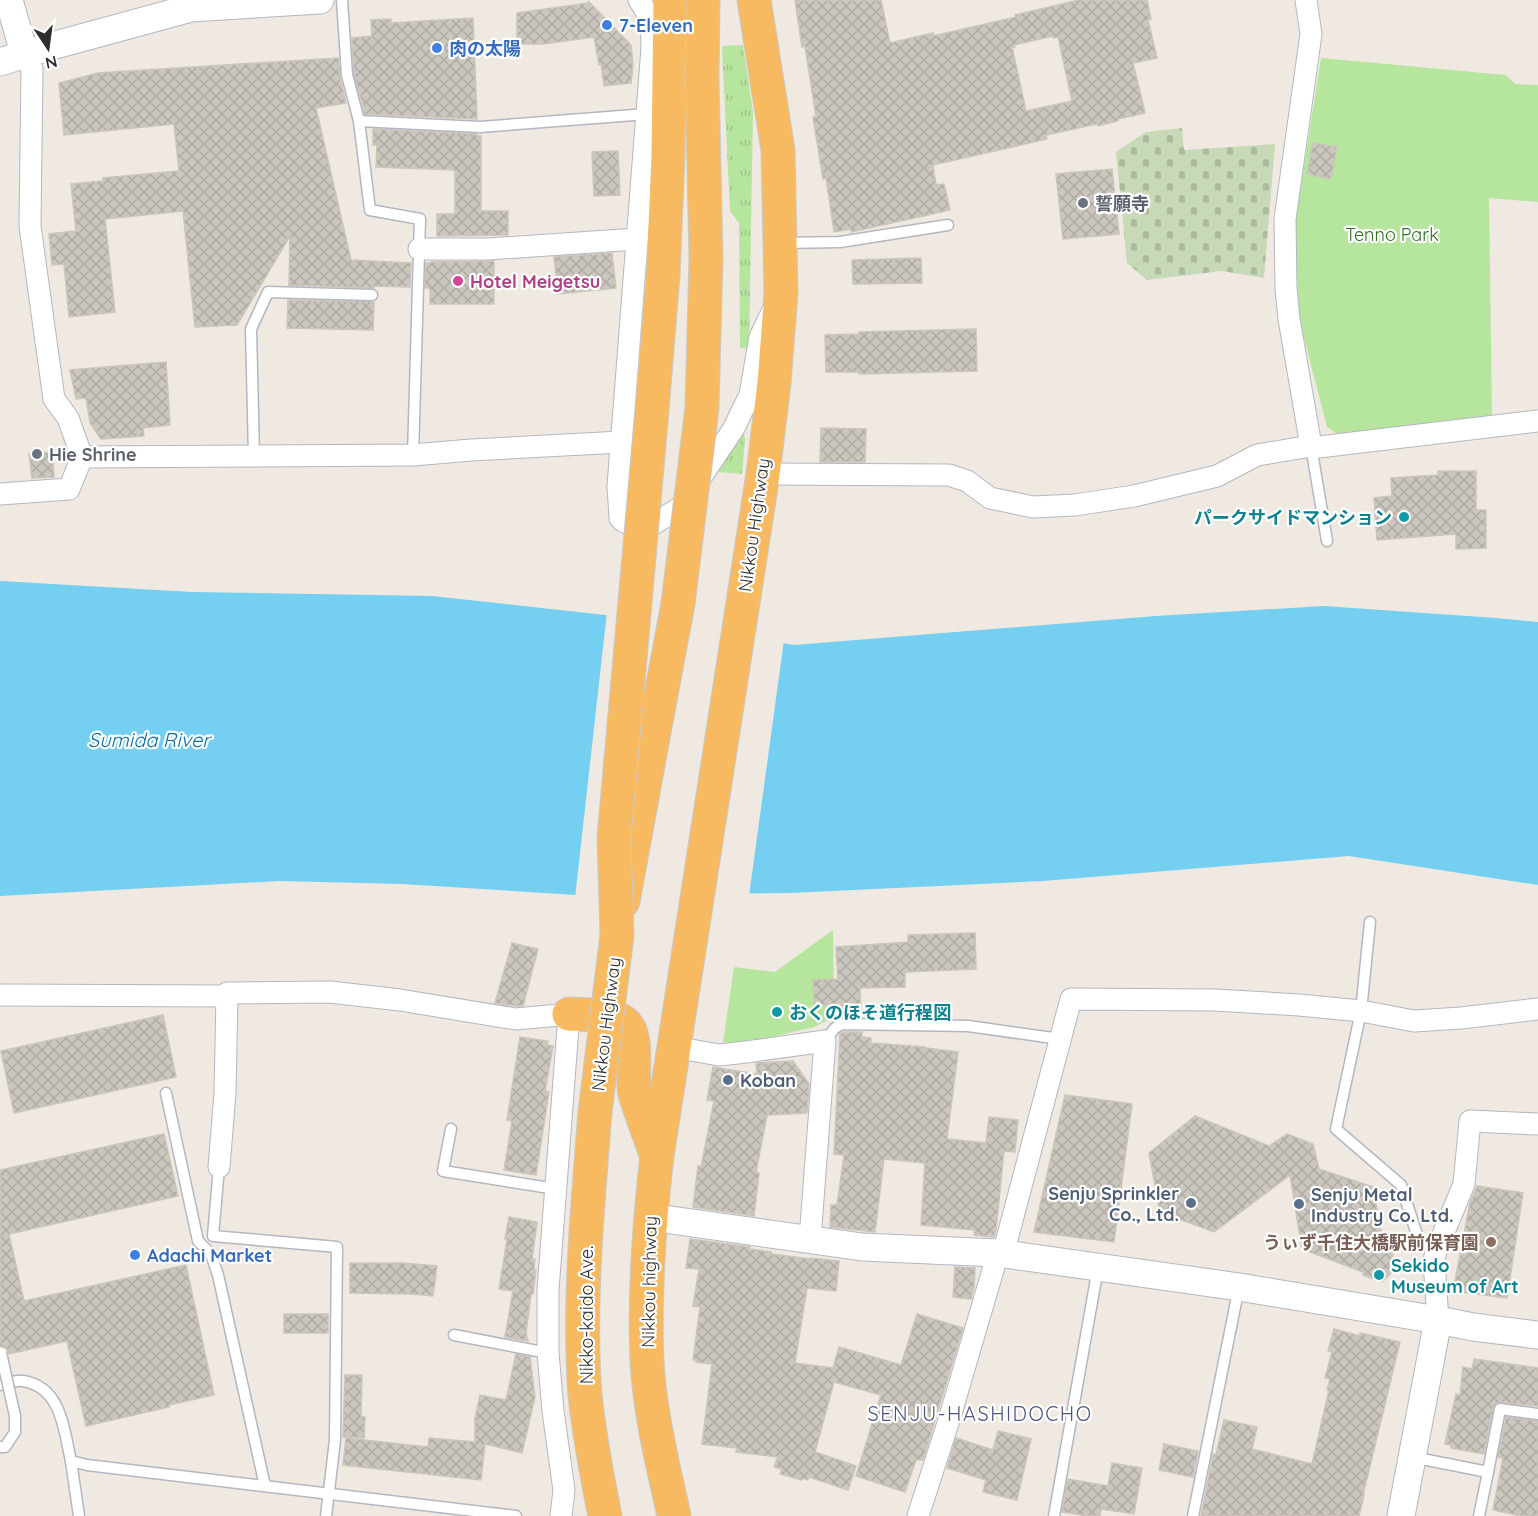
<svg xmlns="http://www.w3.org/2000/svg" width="1538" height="1516" viewBox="0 0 1538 1516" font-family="Quicksand,'Noto Sans JP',sans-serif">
  <defs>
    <pattern id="grass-tufts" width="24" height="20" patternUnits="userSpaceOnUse" patternTransform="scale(1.5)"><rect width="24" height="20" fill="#b6e59e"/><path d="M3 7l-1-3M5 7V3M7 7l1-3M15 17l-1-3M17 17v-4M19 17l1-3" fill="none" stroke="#9dc588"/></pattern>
    <pattern id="cemetery-stones" width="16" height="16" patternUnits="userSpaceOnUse" patternTransform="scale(1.5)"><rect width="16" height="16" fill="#c8d9b8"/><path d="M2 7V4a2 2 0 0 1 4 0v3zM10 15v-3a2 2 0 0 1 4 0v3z" fill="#acbb9e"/></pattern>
    <pattern id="building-cross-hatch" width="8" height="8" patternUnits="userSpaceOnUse" patternTransform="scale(1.5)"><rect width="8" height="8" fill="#cbc7bf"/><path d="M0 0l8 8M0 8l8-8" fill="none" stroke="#afaba4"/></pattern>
  </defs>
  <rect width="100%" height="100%" fill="#efe9e1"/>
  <g fill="url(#grass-tufts)">
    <path d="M743,45l10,67 -4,237 -9,-1 -1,-125 -9,-12 -8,-165z"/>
    <path d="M744,434l1,5 -3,35 -24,-2 22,-36z"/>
  </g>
  <path fill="url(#cemetery-stones)" d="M1182,128l2,22 91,-6 -11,134 -42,-7 -75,9 -20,-17 -11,-111 30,-20z"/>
  <g fill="#b6e59e">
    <path d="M1321,58l185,17 9,9 23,1v117l-49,-4 3,218 -153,19 -12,-8 -27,-105 -6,-92z"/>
    <path d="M833,930l1,87 -20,10 -68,16 -23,-1 11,-75 41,5z"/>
  </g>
  <path fill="#75cff0" d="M0,581l192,11 240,4 218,24 144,25 362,-29 168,-10 172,12 42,4v263l-189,-29 -306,25 -253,12 -213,2 -175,-11 -122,-3 -280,15z"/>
  <path fill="#efe9e1" d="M607,612l44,5 133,23 -35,256 -174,2z"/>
  <g fill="url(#building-cross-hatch)" stroke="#cbc5ba" stroke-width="1.5" fill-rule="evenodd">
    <path d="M795,0h86l9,43 43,-10v3l83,-19 -1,-2 64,-15h68l4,19 -3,1 9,38 -24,5 12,50 -27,6v2l-20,5 -1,-2 -51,11 1,4 -114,26 3,20 8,-1 6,26 -99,22v-3l-17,3 -8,-54 -3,1 -10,-62h3l-7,-45 -4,-26 -3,1zM1053,36v2l5,-1 14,64 -46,10 -14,-64h3l-1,-2z"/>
    <path d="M588,1l43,44 2,21 -2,17 -27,3 -3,-22 -2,1 -5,-28 -51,7h-26v-31l72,-10z"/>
    <path d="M473,18l4,101 -112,-5 -11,-40 -2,-36 20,-2 -1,-16 20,-1v4z"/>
    <path d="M338,58l2,19 6,26 -30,5 35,152 60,3 -1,24 -36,-1v2l-85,-3 1,-49 -53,89 -42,2 -12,-116 -78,8 10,93 -46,5 -5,-53 -12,1 -3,-31 27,-3 -5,-47 32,-3v-3l76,-7 -5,-47 -110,11 -5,-52 39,-10z"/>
    <path d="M373,129l104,5v2h4v75h27v24l-71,1v-22h18v-44l-79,-3 1,-22h-4z"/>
    <path d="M1313,143l24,4 -6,32 -24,-5z"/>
    <path d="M618,151l2,44 -26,1 -2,-44z"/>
    <path d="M1112,169l7,65 -56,5 -7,-65z"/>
    <path d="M612,253l4,35 -58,6 -4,-37z"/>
    <path d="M921,258l1,25 -69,1 -1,-24z"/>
    <path d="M494,261v43h-64v-16h-5l1,-25h5v-1z"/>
    <path d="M288,300l86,2 -1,28 -86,-2z"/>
    <path d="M976,329l1,42 -118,3v-2h-33l-1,-37 34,-1v-2z"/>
    <path d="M166,362l4,63 -27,3 1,8 -43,3 -11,-16 -4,-25 -10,1 -6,-29z"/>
    <path d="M821,428l45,1 -1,33h-45z"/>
    <path d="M52,452l2,25 -22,1 -3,-24z"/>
    <path d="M1438,471h38v39h10v38l-30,1v-15l-79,6 -3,-42 18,-2 -1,-18 47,-3z"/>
    <path d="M975,933l1,36 -71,3v15l-45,1 1,29h-20l1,-9h-2v-3l-26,1 -1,-26 25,-1 -2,-32 72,-5v-7z"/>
    <path d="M512,943l26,6 -15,57h-7l-21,-3z"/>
    <path d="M163,1015l13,62 -162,36 -13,-62z"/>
    <path d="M844,1032h18v5l9,1v5l54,4 1,1 32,4 -11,87 39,4 3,-26 29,3 -3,32 -11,-1 -8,79 -2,7 -20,-2 1,-5 -54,-5 4,-62 -41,-4 -9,73 -45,-5 1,-22h6l7,-50 -10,-1 6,-120z"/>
    <path d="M520,1037l28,4 -1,4 6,1 -8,45 4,1 -13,83 -32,-5 8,-49 -5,-1z"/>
    <path d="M793,1061l16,23 -2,29 -40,2 -11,57 3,1 -5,43 -61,-9 5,-41 3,1 13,-66 -7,-1 6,-33 44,7 -1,-11z"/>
    <path d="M1065,1095l67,9 -18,138 -80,-10z"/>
    <path d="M1195,1116l74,30 18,-12 26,10 6,25 54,18 11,61 8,3 3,18 -13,13 -19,-7v-3l-61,-23 -12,-74 -76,57 -54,-20 -11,-59z"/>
    <path d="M164,1134l14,62 -169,38 15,67 162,-36 28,130 -45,10v2l-83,19 -19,-85 -58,13 -3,-6 -6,-2v-176z"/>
    <path d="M1477,1186l46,7 -16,105 -54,-7 17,-88z"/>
    <path d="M509,1217l28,5 -5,37h3l-1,11h2l-3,24h-2l-5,39 2,8 -23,-4 8,-46 -14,-2 8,-50h-2z"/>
    <path d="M690,1239l60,8v2l21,3v2l40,5v-1l28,3 -3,30 -29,-3 -12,75 38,5 6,-21 62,18 16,-51 46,14 -40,132h-7l-11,32 -49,-16 25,-81 -47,-13 -19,70 41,14 -8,24 -39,-13 -1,3 -5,-2 -1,2 -22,-6 2,-5 -8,-2 4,-10 -42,-5 1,-4 -35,-4 10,-80 -16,-2v-2h-3l7,-53 -7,-1 6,-37 -13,-1z"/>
    <path d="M350,1263h51l36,3 -4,30 -22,-2 -61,-1z"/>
    <path d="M955,1267l20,1 -1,20 -3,11 -18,-2z"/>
    <rect x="284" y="1314" width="44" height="19"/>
    <path d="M1334,1329l26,7v-3l40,9 -37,153h1l-5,21h-158l12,-62 3,1 8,-35 33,7 -5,22 60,15 17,-74h-2l3,-11 -5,-1 7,-26 -4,-1z"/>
    <path d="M516,1354l14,3 5,40 -13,56 -37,-9 -4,36 -138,-15 3,-27 82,9 1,-9 48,4h-2v-24l5,-23 26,5z"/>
    <path d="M1474,1359l64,9v38l-37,-4 -6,2 -2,4 -9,46 -33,-6v-3l-6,-1 11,-50 4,1 3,-28 9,2z"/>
    <path d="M345,1375h17l-1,42h4l-1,21 -21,-1z"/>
    <path d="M1506,1417l32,4v95h-17l-28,-6 10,-52 -5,-1z"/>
    <path d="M998,1431l33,8 -14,61 -34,-8 3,-12 -39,-12 9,-30 37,12z"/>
    <path d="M1164,1444l34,7 -5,26 -34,-7z"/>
    <path d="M1112,1463l30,5 -8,46 -33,-5 -1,7h-12l-26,-4 6,-33 40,7z"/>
  </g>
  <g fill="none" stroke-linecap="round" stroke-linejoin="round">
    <g stroke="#b4b7c1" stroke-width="13">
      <g id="service">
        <path d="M342,0l5,75 12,46 11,89 50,9 -7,236"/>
        <path d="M359,121l121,6 167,-13 1,-3"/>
        <path d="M784,243l56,-1 108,-17"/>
        <path d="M1311,446l16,95"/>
        <path d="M254,456l-3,-127 17,-37 104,3"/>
        <path d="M1370,922l-9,89 -25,118 65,56 17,53 18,13"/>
        <path d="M825,1041l10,-13 7,-4 126,2 92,13"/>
        <path d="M166,1093l32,148 13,13 7,21 47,211"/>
        <path d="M451,1129l-8,42 113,18"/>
        <path d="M219,1167l-6,69 124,11 -2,193 -9,76"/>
        <path d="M454,1335l94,18"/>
        <path d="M0,1385c7,-2 17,-5 23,-4 39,6 41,50 48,80l16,4 429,51"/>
        <path d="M1412,1457l76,15 -9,44"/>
        <path d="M71,1461l8,55"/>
        <path d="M1488,1472l12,-63 38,5"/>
        <path d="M1054,1516l44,-248"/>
        <path d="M1193,1516l46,-229"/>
      </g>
    </g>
    <g stroke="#b4b7c1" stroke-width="23">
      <g id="minor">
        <path d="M639,0c12,17 13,28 13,48l-34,438 2,32 3,3 12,6 15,-1 31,-19 53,-79 8,-17 8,-16 10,-58 13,-27"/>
        <path d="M1306,0l5,34 -26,185 1,69 3,31 22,127"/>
        <path d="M24,53l8,16 -2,157 24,173 14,19 14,39"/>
        <path d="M419,249h69l149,-10"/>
        <path d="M763,474l186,1 18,6 23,17 43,9 42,-2 59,-9 83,-20 40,-21 54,-9 8,1 219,-26"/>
        <path d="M0,494l69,-5 13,-32 331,-2 58,-5 150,-8"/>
        <path d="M0,995l227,1v-3l103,-1 70,8 116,19 53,-5 -21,276v63l5,58 11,79 -3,26"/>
        <path d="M674,1047l45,8 27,-3 79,-11 -15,198"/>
        <path d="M219,1167l6,-74 2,-97"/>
        <path d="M1003,1254l68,-255 144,1 84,5 62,6 53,10 47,-3 77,-9"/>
        <path d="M1438,1320l-4,-59 2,-10 28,-67 6,-63 68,3"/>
        <path d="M918,1516l31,-96 49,-167"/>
      </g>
    </g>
    <g stroke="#b4b7c1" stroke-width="29">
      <g id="tertiary">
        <path d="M9,0l15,53"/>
        <path d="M0,62l48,-15 143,-39 129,-8"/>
        <path d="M650,1217l212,30 136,6 241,34 199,33 -37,196"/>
        <path d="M1438,1320l35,7 65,8"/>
      </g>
    </g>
    <g stroke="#c9c9c9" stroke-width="35">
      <g id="trunk">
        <path d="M651,422l12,-147 5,-119 2,-156"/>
        <path d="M623,901l36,-196"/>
        <path d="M569,1014c16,1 36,-1 51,6 22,10 10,55 15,74 6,19 13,38 20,57"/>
        <path d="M595,1112c-7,93 -17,189 -10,283 4,40 12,81 20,121"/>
        <path d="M674,1516c-11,-51 -24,-102 -27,-154 -3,-69 2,-137 10,-206l106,-682 11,-91 7,-90 -3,-143 -24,-150"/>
      </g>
    </g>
    <use href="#service" stroke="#fff" stroke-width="10"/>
    <use href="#minor" stroke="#fff" stroke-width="21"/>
    <use href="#tertiary" stroke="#fff" stroke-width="27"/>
    <use href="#trunk" stroke="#f8ba60" stroke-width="33"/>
    <g stroke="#b4b7c1" stroke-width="13" stroke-linecap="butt">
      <path id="service-bridge" d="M0,1447h5l10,-15v-16l-14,-63"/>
    </g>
    <g stroke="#c9c9c9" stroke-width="35" stroke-linecap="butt">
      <g id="trunk-bridge">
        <path d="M659,705l19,-101 24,-196 4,-149 -4,-181 1,-78"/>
        <path d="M595,1112l22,-177 -3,-97 37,-416"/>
      </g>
    </g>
    <use href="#service-bridge" stroke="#fff" stroke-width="10"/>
    <use href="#trunk-bridge" stroke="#f8ba60" stroke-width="33"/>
  </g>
  <g fill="#3f7fe0" stroke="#fff" stroke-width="2">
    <circle cx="607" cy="25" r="6"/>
    <circle cx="437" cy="48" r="6"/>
    <circle cx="135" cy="1255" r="6"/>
  </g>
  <g fill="#6b7280" stroke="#fff" stroke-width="2">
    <circle cx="1083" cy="203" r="6"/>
    <circle cx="37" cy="454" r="6"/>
  </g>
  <circle fill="#d1479c" stroke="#fff" stroke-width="2" cx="458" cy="281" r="6"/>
  <g fill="#0f9aa8" stroke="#fff" stroke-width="2">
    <circle cx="1404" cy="517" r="6"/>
    <circle cx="777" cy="1012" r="6"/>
    <circle cx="1379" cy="1275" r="6"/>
  </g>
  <g fill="#5c6f8a" stroke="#fff" stroke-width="2">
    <circle cx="728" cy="1080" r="6"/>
    <circle cx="1191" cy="1203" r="6"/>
    <circle cx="1299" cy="1204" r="6"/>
  </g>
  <circle fill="#8d6e63" stroke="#fff" stroke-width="2" cx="1491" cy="1242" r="6"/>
  <g text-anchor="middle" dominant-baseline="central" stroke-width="4.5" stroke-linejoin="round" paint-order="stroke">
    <g font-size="18" font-weight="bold" fill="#366cbe" stroke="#fff" text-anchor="start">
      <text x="619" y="25">7-Eleven</text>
      <text x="449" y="48">肉の太陽</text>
      <text x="147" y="1255">Adachi Market</text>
    </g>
    <g font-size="18" font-weight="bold" fill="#5b616d" stroke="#fff" text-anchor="start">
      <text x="1095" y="203">誓願寺</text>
      <text x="49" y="454">Hie Shrine</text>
    </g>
    <g font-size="18" fill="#2c6e1b" stroke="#fff">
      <text x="1392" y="234">Tenno Park</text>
    </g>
    <g font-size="18" font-weight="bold" fill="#b23c85" stroke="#fff" text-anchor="start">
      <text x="470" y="281">Hotel Meigetsu</text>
    </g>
    <g font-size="18" font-weight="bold" fill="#0d838f" stroke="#fff" text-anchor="start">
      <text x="1392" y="517" text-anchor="end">パークサイドマンション</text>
      <text x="789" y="1012">おくのほそ道行程図</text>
      <text x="1391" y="1265">Sekido<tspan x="1391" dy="21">Museum of Art</tspan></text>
    </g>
    <g font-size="18" fill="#2e2e2e" stroke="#fff">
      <text transform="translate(754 525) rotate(-82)">Nikkou Highway</text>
      <text transform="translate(606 1024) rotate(-83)">Nikkou Highway</text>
      <text transform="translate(649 1282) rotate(-89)">Nikkou highway</text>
      <text transform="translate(586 1315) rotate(-90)">Nikko-kaido Ave.</text>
    </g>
    <g font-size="18" font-weight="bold" fill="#4e5e75" stroke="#fff" text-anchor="start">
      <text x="740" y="1080">Koban</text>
      <text x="1179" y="1193" text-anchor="end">Senju Sprinkler<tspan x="1179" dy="21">Co., Ltd.</tspan></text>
      <text x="1311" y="1194">Senju Metal<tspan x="1311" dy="21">Industry Co. Ltd.</tspan></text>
    </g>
    <g font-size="18" font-weight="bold" fill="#785e54" stroke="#fff" text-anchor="end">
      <text x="1479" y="1242">うぃず千住大橋駅前保育園</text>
    </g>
    <g font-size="20" font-style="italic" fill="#0d6fa3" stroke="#fff">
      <text x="149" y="739">Sumida River</text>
    </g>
    <g font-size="20" letter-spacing="1.5" fill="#4d5680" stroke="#fff">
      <text x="980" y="1413">SENJU-HASHIDOCHO</text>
    </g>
  </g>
  <g transform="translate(48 48) rotate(167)" stroke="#ffffff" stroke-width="4.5" paint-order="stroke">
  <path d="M0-4.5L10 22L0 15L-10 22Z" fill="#2e2e2e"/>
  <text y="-9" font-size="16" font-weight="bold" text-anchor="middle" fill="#2e2e2e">N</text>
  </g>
</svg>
